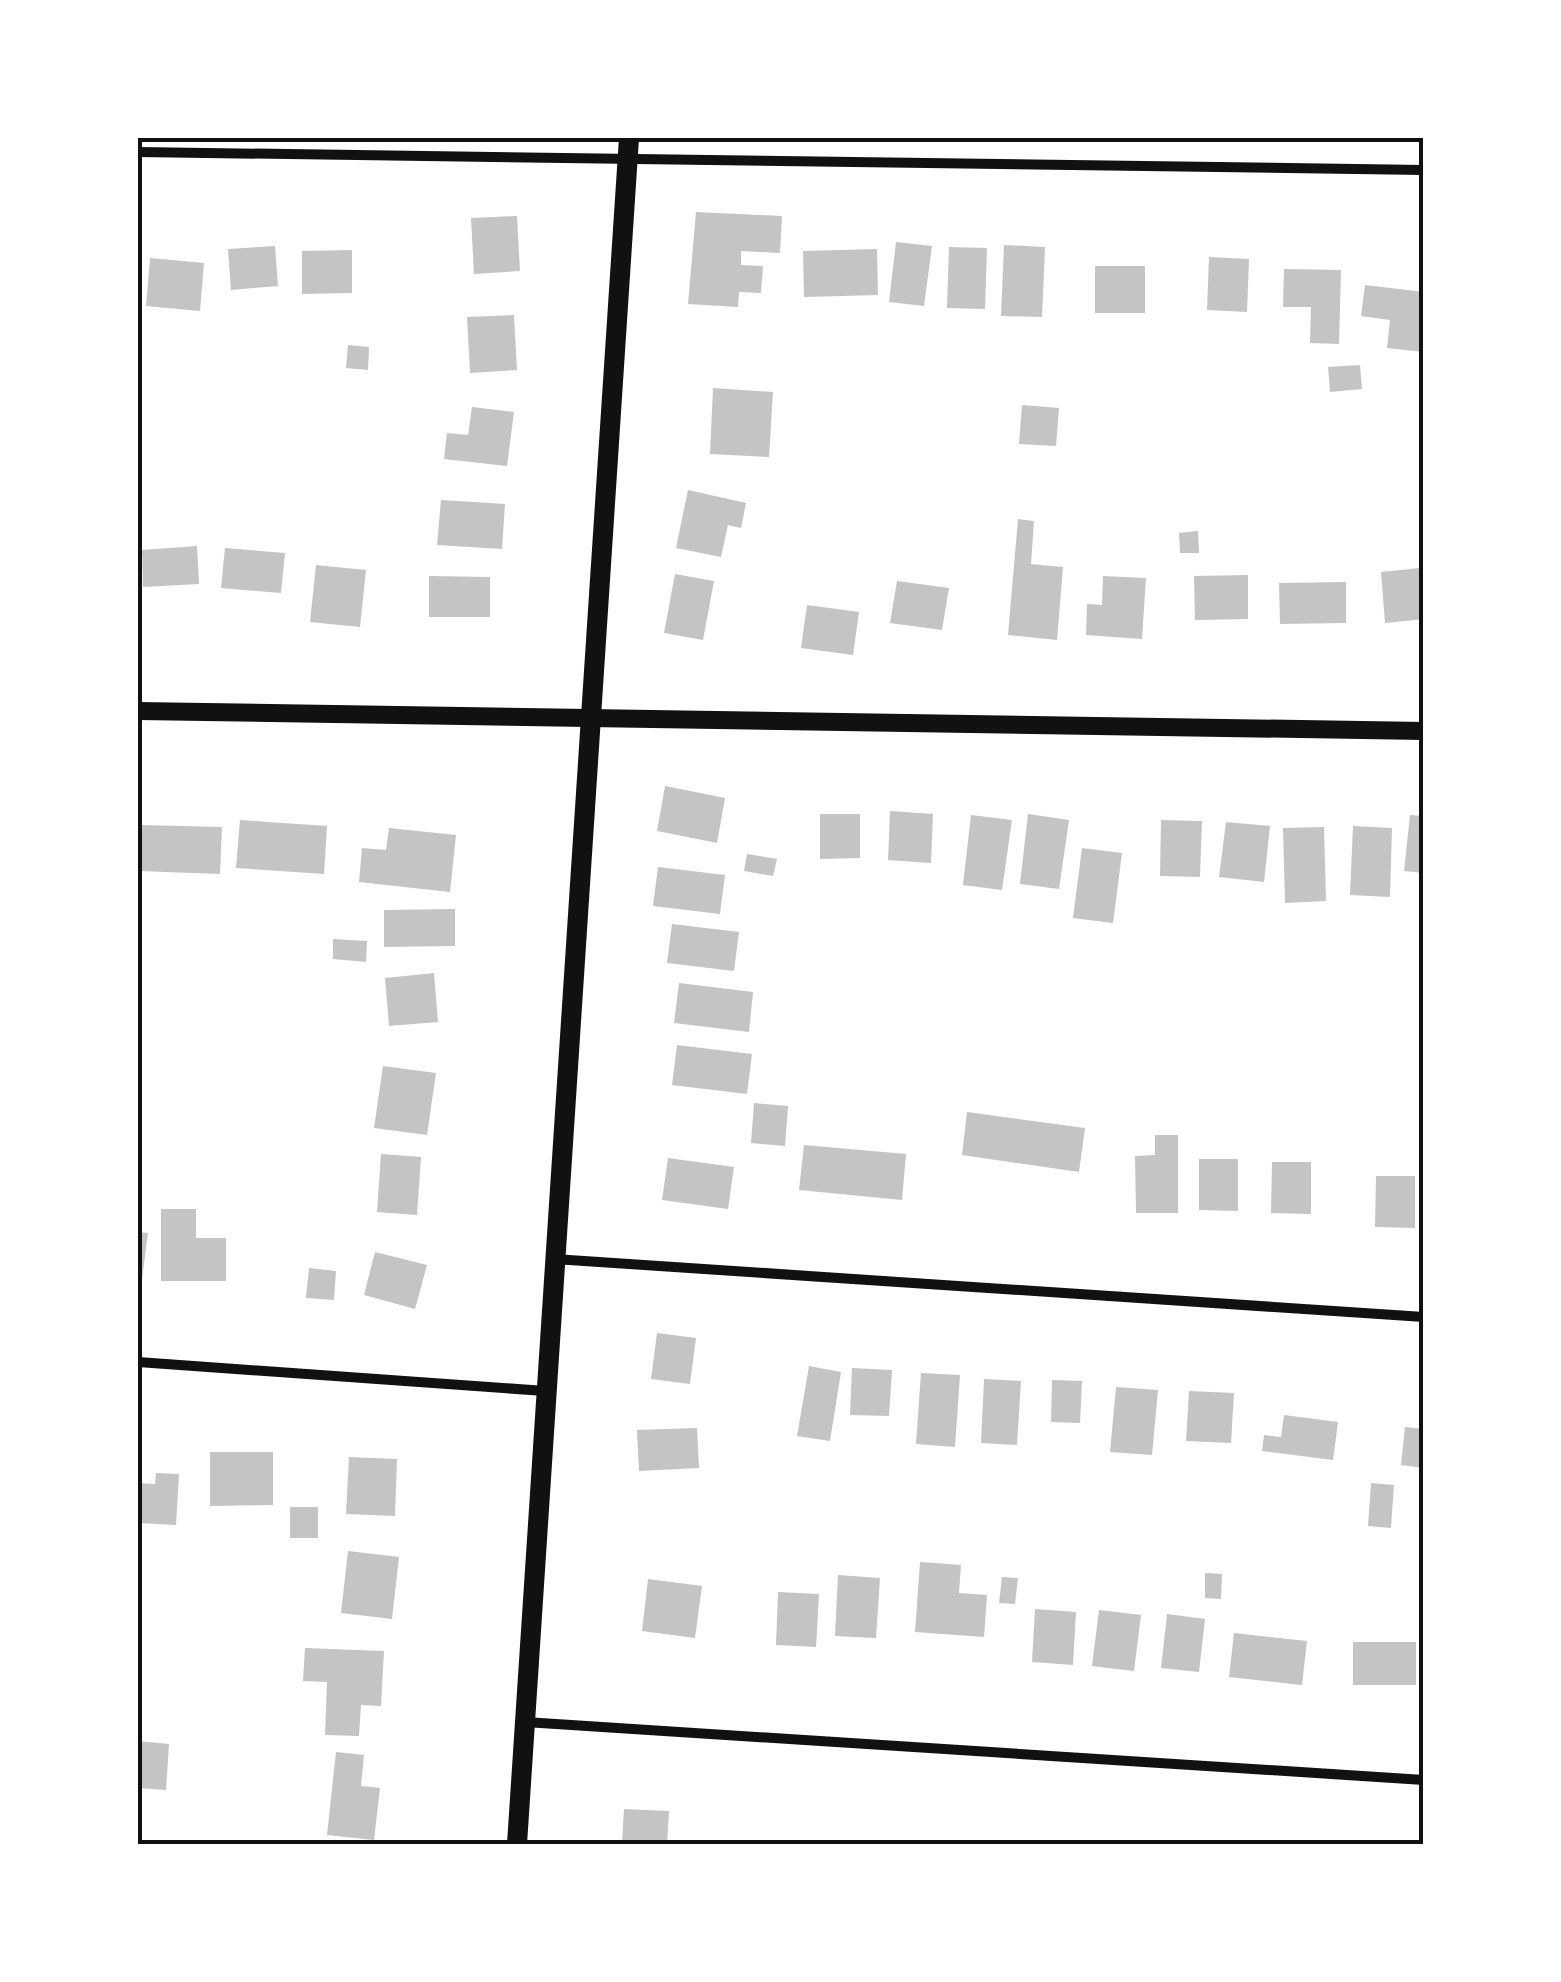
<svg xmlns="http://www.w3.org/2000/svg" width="1561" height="1982" viewBox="0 0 1561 1982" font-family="'IBM Plex Serif',serif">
  <rect width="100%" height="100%" fill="#fff"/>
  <g fill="#c4c4c4">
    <path d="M696,212l86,4 -2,37 -39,-2v14l22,1 -2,27 -22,-1 -1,15 -50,-3z"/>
    <path d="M517,216l3,55 -46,3 -3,-56z"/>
    <path d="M896,242l36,4 -8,60 -35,-4z"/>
    <path d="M1004,245l41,2 -3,70 -41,-1z"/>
    <path d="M275,246l3,40 -47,4 -3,-41z"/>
    <path d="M949,247l38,1 -2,61 -38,-1z"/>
    <path d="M877,249l1,46 -74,2 -1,-46z"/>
    <path d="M352,250v43l-50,1v-43z"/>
    <path d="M1209,257l40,2 -2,53 -40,-2z"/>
    <path d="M150,258l54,5 -4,48 -54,-5z"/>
    <rect x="1095" y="266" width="50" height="47"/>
    <path d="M1284,269l57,1 -2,74 -29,-1 1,-36h-28z"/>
    <path d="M1365,285l59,7v60l-37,-4 3,-28 -29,-4z"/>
    <path d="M514,315l3,55 -47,3 -3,-56z"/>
    <path d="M348,345l21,2 -1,23 -22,-2z"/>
    <path d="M1360,365l2,24 -32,3 -2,-25z"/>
    <path d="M713,388l60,4 -4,65 -59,-3z"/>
    <path d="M1022,405l37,3 -3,38 -37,-2z"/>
    <path d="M472,407l42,5 -7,54 -63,-7 3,-26 21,2z"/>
    <path d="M688,490l58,13 -5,25 -13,-3 -7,32 -45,-9z"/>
    <path d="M441,500l64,4 -3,45 -65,-4z"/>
    <path d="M1018,519l16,2 -3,43 32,3 -6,73 -49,-5z"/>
    <path d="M1198,531l1,22h-19l-1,-20z"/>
    <path d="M197,546l2,38 -56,3 -1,-37z"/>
    <path d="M225,548l60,5 -4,40 -60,-5z"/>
    <path d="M316,565l50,5 -6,57 -50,-5z"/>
    <path d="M1420,568l4,51 -39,4 -4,-51z"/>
    <path d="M675,574l39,7 -11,59 -39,-7z"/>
    <path d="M1248,575v44l-53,1 -1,-44z"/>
    <path d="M429,576l61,1v40h-61z"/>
    <path d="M1103,576l43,2 -4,61 -56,-4 1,-31 15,1z"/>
    <path d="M897,581l52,7 -7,42 -52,-7z"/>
    <path d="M1346,582v41l-66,1 -1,-41z"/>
    <path d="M807,605l52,7 -6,43 -52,-7z"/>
    <path d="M665,786l60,12 -8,45 -60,-12z"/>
    <path d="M890,811l43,3 -2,49 -43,-3z"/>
    <path d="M820,814h40v44l-40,1z"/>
    <path d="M1028,814l41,6 -10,69 -39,-5z"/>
    <path d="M971,815l41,5 -10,70 -39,-5z"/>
    <path d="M1410,815l14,1v57l-20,-2z"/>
    <path d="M240,820l87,6 -3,48 -88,-6z"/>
    <path d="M1161,820l41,1 -2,56 -40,-1z"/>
    <path d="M1226,822l44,4 -6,56 -45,-5z"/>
    <path d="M140,825l82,2 -2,47 -81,-3z"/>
    <path d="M1353,826l39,2 -2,69 -40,-2z"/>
    <path d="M1324,827l2,74 -41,2 -2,-75z"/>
    <path d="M389,828l67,7 -6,57 -91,-10 3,-34 24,2z"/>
    <path d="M1082,848l40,5 -9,70 -40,-5z"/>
    <path d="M747,854l30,5 -4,17 -29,-5z"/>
    <path d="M658,867l67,8 -5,39 -67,-8z"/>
    <path d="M455,909v37l-71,1v-37z"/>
    <path d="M672,924l67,8 -5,39 -67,-8z"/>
    <path d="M333,939l34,2 -1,21 -33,-3z"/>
    <path d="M434,973l4,49 -49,4 -4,-48z"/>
    <path d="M679,983l74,9 -4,40 -75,-9z"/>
    <path d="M677,1045l75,9 -5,40 -75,-9z"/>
    <path d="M383,1066l53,7 -9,62 -53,-7z"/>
    <path d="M754,1103l34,3 -3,40 -34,-3z"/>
    <path d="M967,1112l118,16 -6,44 -117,-17z"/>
    <path d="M1155,1135h23v78h-42l-1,-57 20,-1z"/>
    <path d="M804,1145l102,9 -4,46 -103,-10z"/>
    <path d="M381,1154l40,3 -4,58 -40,-3z"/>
    <path d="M668,1158l66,9 -6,42 -66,-9z"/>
    <path d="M1199,1159h39v52l-39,-1z"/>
    <path d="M1272,1162h39v52l-40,-1z"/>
    <path d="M1376,1176h39v52l-40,-1z"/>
    <path d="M161,1209h35v29h30v43h-65z"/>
    <path d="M138,1232l10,1 -6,47 -4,-1z"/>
    <path d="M375,1252l52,13 -12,44 -51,-14z"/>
    <path d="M309,1268l27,3 -2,29 -28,-2z"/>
    <path d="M657,1333l39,5 -6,46 -39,-5z"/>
    <path d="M809,1366l32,6 -11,69 -33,-5z"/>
    <path d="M852,1368l40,2 -3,46 -39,-1z"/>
    <path d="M921,1373l39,2 -5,72 -39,-3z"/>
    <path d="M984,1379l37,2 -4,64 -36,-2z"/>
    <path d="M1052,1380l30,1 -2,42 -29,-1z"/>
    <path d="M1116,1387l42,3 -6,65 -42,-3z"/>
    <path d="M1189,1391l45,2 -3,50 -45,-2z"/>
    <path d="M1284,1415l54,7 -5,38 -71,-9 2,-16 17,2z"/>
    <path d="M1405,1427l19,2v39l-23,-3z"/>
    <path d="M697,1428l2,40 -60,3 -2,-41z"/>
    <path d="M210,1452h63v53l-63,1z"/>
    <path d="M349,1457l48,2 -2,57 -49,-2z"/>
    <path d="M156,1473l23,1 -3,51 -38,-2v-40l17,1z"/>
    <path d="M1371,1483l23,2 -3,43 -23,-2z"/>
    <rect x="290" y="1507" width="28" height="31"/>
    <path d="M348,1551l51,6 -7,62 -51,-6z"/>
    <path d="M920,1562l41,3 -2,28 28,2 -3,42 -69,-5z"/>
    <path d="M1205,1573l17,1 -1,25 -16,-1z"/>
    <path d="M838,1575l42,3 -4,60 -41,-2z"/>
    <path d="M1002,1577l16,1 -3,26 -16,-1z"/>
    <path d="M648,1579l54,7 -7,52 -53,-7z"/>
    <path d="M778,1592l41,2 -3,53 -40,-2z"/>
    <path d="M1035,1609l41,3 -3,53 -41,-3z"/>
    <path d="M1099,1610l42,5 -7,56 -42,-5z"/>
    <path d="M1167,1614l38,5 -6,53 -38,-4z"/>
    <path d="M1234,1633l73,8 -5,44 -73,-8z"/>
    <rect x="1353" y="1642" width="63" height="43"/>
    <path d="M305,1648l79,3 -3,55 -20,-1 -2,31 -34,-1 2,-53 -24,-1z"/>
    <path d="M138,1741l31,3 -3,46 -28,-2z"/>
    <path d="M336,1752l28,3 -3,31 19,2 -6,52 -47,-5z"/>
    <path d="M624,1809l45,2 -2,33h-45z"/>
  </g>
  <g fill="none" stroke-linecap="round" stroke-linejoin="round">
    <g stroke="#111" stroke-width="10">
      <path d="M138,152l1286,18"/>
      <path d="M554,1259l870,58"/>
      <path d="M138,1362l407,29"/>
      <path d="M525,1722l899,58"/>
    </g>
    <path stroke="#111" stroke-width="18" d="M138,711l1286,20"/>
    <path stroke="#111" stroke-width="20" d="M517,1844l112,-1706"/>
  </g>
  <rect width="1561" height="1982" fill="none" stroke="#ffffff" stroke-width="280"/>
  <rect x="140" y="140" width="1281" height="1702" fill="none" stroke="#111" stroke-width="4"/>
</svg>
